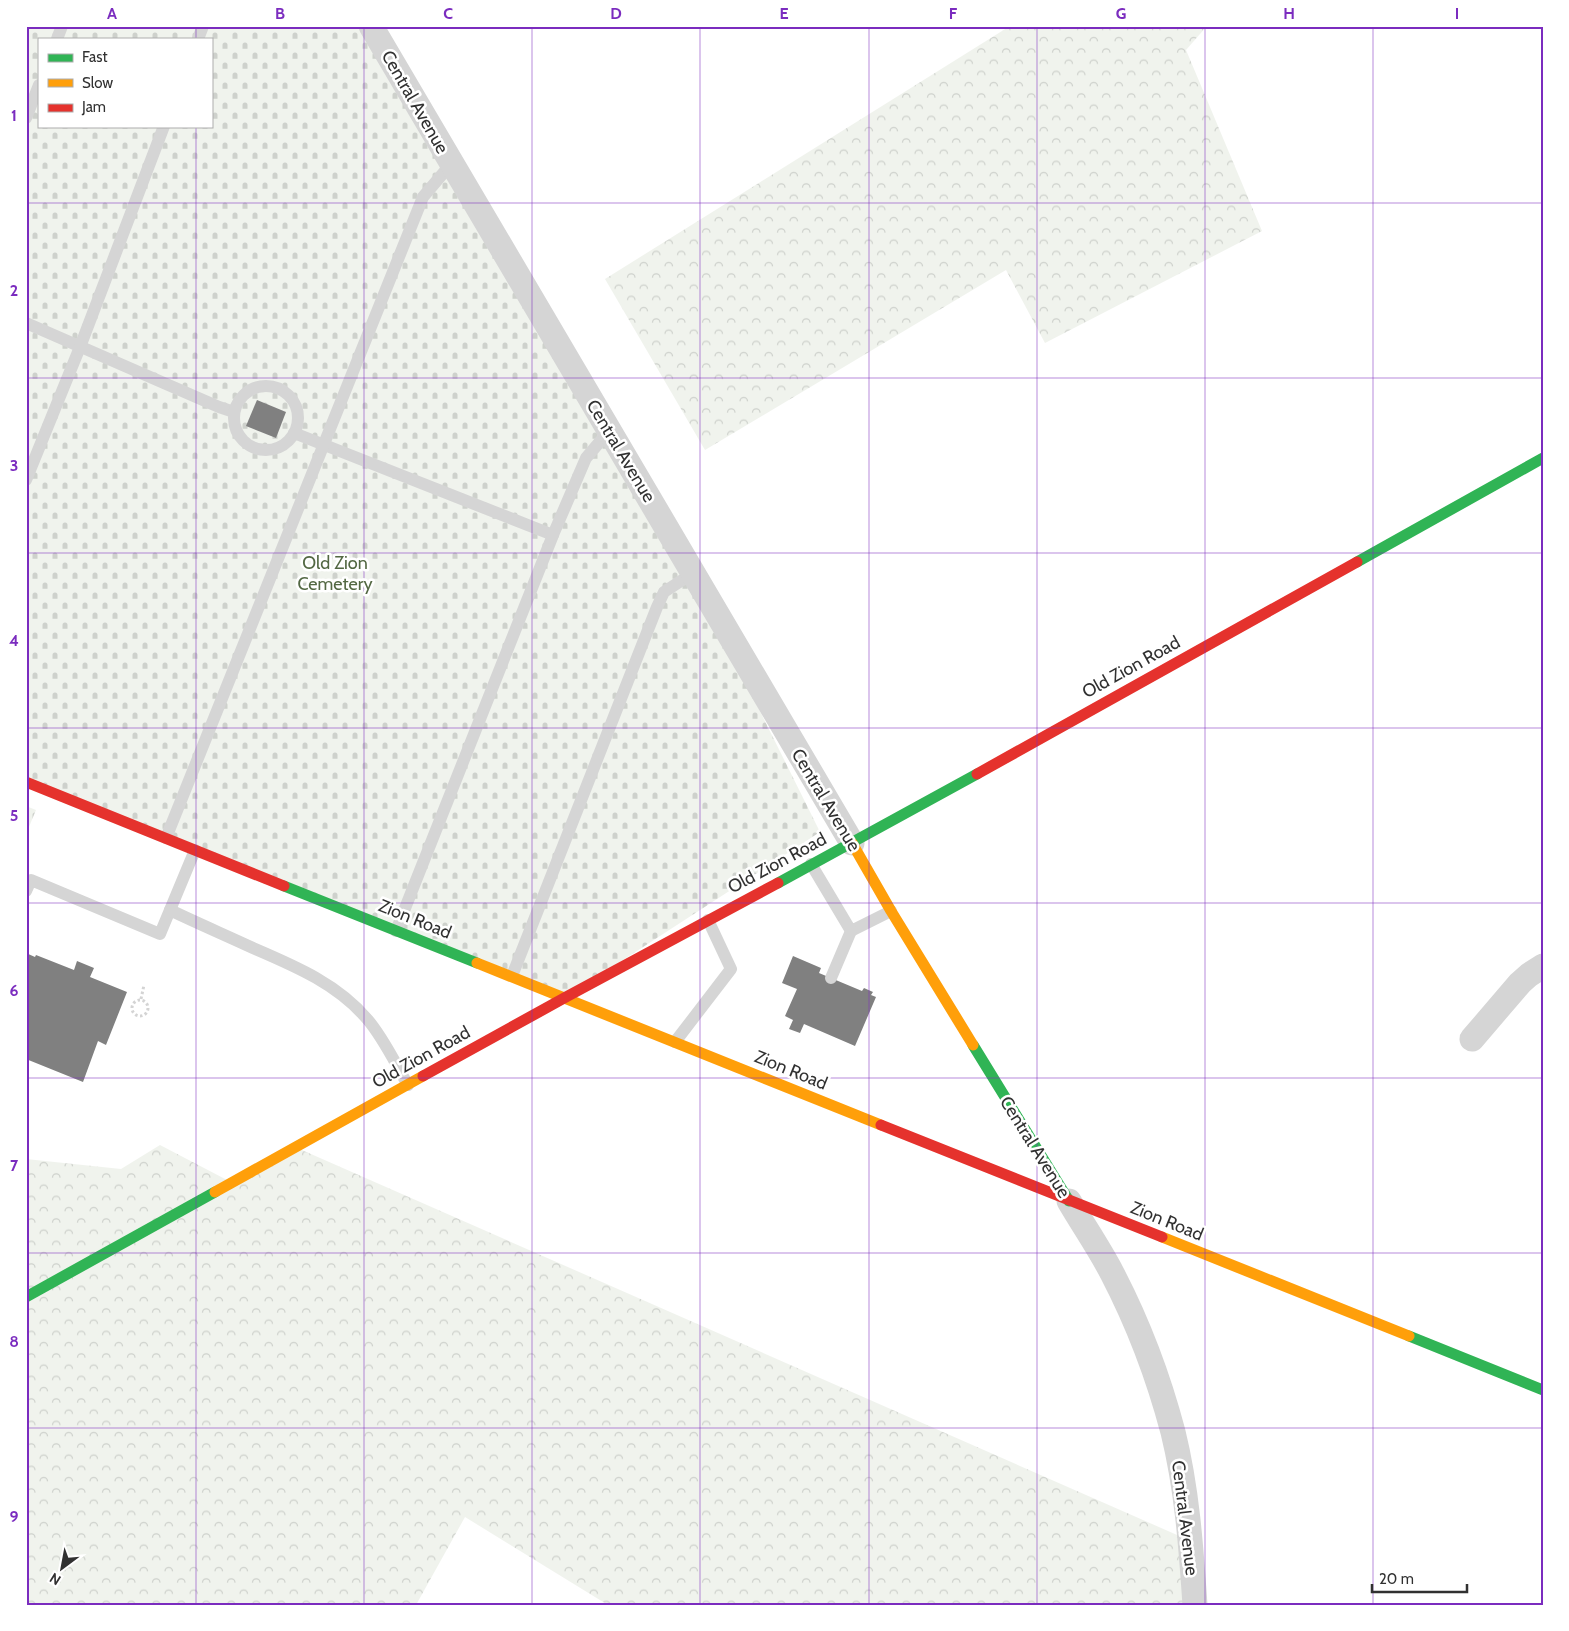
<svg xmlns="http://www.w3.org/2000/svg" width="1569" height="1631" viewBox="0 0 1569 1631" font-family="Cabin,sans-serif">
  <defs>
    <pattern id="forest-crowns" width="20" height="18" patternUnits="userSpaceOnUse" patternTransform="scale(1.25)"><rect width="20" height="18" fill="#f0f3ed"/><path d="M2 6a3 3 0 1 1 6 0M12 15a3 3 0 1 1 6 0" fill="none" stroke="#ced1cc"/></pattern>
    <pattern id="cemetery-stones" width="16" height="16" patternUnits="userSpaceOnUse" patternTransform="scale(1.25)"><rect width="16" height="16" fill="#f0f3ed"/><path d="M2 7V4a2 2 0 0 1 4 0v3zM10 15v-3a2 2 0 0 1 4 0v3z" fill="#ced1cc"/></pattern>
  </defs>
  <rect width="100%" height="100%" fill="#fff"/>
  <g fill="url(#forest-crowns)">
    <path d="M1010,26h197l-21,24 76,181 -217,112 -39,-73 -301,180 -100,-171z"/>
    <path d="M160,1145l67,35 68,-33 898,395 4,63h-589l-143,-88 -49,88h-390v-446l95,10z"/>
  </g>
  <g fill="url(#cemetery-stones)" fill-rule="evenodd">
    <path d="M26,26h345l308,522 141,284 -254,165 -540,-215zM39,39h172v87h-172z"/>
    <path d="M26,806l10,4 -10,24z"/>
  </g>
  <g fill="#808080">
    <path d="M257,400l29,12 -10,26 -30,-12z"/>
    <path d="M26,953l9,4 1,-2 38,15 3,-9 17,7 -4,9 37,15 -21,53 -8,-4 -15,41 -57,-23z"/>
    <path d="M793,956l28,12 -2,5 43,18 2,-3 9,4 -2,3 5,2 -21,49 -51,-22 -4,9 -11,-4 4,-9 -8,-4 12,-27 -15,-6z"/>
  </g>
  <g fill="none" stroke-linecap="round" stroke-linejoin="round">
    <g stroke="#d4d4d4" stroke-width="3" stroke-dasharray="2.5 2.5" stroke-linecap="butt">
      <path d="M141,999l3,-14"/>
      <circle cx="140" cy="1008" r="8"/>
    </g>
    <g stroke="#d5d5d5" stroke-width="12">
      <path d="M57,39l5,-13"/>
      <path d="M198,39l5,-13"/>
      <path d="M26,118l13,-33"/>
      <path d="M26,323l193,84 15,5"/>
      <circle cx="266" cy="418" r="32"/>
      <path d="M294,433l259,102"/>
      <path d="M26,480l54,-133 84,-221"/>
      <path d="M166,838l257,-641 28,-33"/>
      <path d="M811,864l40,67 40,-20"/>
      <path d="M26,891l5,-11 129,54 35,-84"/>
      <path d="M170,910c27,13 55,25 83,38 42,18 85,36 115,72 16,19 27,43 40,65"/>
      <path d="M396,931l157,-396 33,-77 23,-27"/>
      <path d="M512,976l145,-369 7,-15 29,-19"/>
      <path d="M831,978l20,-47"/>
      <path d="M675,1042l56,-73 -23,-49"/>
    </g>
    <g stroke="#d5d5d5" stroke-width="25">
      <path d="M371,26l481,817"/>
      <path d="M1472,1039l48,-56 9,-8 14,-9"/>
      <path d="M1069,1201c14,24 30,47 43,72 25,48 47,106 61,159 14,57 18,114 22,173"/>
    </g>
    <g stroke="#30b455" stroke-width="11">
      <path d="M1357,562l186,-104"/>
      <path d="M778,883l199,-109"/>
      <path d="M284,886l193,77"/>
      <path d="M973,1045l96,156"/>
      <path d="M26,1297l189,-105"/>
      <path d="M1409,1336l134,54"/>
    </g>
    <g stroke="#ff9f0a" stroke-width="11">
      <path d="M852,843l39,68 82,134"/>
      <path d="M477,963l404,162"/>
      <path d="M215,1192l208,-116"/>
      <path d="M1162,1237l247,99"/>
    </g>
    <g stroke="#e5322d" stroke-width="11">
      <path d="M977,774l380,-212"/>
      <path d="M26,782l258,104"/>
      <path d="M423,1076l143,-79 212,-114"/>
      <path d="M881,1125l281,112"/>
    </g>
  </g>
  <path fill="none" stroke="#7b2cbf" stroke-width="1" stroke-opacity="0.55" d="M196,26v13M364,26v1579M532,26v1579M700,26v1579M869,26v1579M1037,26v1579M1205,26v1579M1373,26v1579M196,126v1479M26,203h1517M26,378h1517M26,553h1517M26,728h1517M26,903h1517M26,1078h1517M26,1253h1517M26,1428h1517"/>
  <g text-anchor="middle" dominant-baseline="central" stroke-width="5" stroke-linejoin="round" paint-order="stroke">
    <g font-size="18" fill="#313131" stroke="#fff">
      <text transform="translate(415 102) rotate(60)">Central Avenue</text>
      <text transform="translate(621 451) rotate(59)">Central Avenue</text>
      <text transform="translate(1131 667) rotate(-29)">Old Zion Road</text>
      <text transform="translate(826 800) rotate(59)">Central Avenue</text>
      <text transform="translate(777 863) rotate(-28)">Old Zion Road</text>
      <text transform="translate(415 919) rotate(22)">Zion Road</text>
      <text transform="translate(421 1057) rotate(-29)">Old Zion Road</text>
      <text transform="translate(791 1070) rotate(22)">Zion Road</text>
      <text transform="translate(1035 1147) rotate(58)">Central Avenue</text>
      <text transform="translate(1167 1221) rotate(22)">Zion Road</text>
      <text transform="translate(1185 1518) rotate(83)">Central Avenue</text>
    </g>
    <g font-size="18" fill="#536843" stroke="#fff">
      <text x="335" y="563">Old Zion<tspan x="335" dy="21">Cemetery</tspan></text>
    </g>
  </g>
  <rect width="1569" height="1631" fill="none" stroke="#ffffff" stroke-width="55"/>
  <rect x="38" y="38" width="175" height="90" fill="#ffffff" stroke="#adadad"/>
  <rect x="48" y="54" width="25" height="8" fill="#30b455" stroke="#adadad"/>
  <text x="82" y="62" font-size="15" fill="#313131">Fast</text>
  <rect x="48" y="79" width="25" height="8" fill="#ff9f0a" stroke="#adadad"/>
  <text x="82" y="88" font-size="15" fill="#313131">Slow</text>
  <rect x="48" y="104" width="25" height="8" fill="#e5322d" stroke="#adadad"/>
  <text x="82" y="112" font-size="15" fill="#313131">Jam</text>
  <g transform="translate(62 1568) rotate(212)" stroke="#ffffff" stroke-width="4" paint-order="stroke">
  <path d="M0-4L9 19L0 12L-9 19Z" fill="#313131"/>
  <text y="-8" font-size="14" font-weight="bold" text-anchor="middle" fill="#313131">N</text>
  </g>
  <path d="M1372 1584v8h95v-8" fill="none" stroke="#313131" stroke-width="2.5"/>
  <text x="1379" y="1584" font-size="15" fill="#313131" stroke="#ffffff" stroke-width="4" paint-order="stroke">20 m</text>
  <rect x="28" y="28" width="1514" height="1576" fill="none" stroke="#7b2cbf" stroke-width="2"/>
  <g font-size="16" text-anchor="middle" font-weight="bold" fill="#7b2cbf">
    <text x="112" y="19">A</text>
    <text x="280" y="19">B</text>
    <text x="448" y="19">C</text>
    <text x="616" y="19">D</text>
    <text x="784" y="19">E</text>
    <text x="953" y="19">F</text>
    <text x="1121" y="19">G</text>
    <text x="1289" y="19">H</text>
    <text x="1457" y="19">I</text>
    <text x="14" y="121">1</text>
    <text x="14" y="296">2</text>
    <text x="14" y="471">3</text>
    <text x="14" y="646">4</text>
    <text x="14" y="821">5</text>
    <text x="14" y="996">6</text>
    <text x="14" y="1171">7</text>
    <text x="14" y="1347">8</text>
    <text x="14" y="1522">9</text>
  </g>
</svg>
